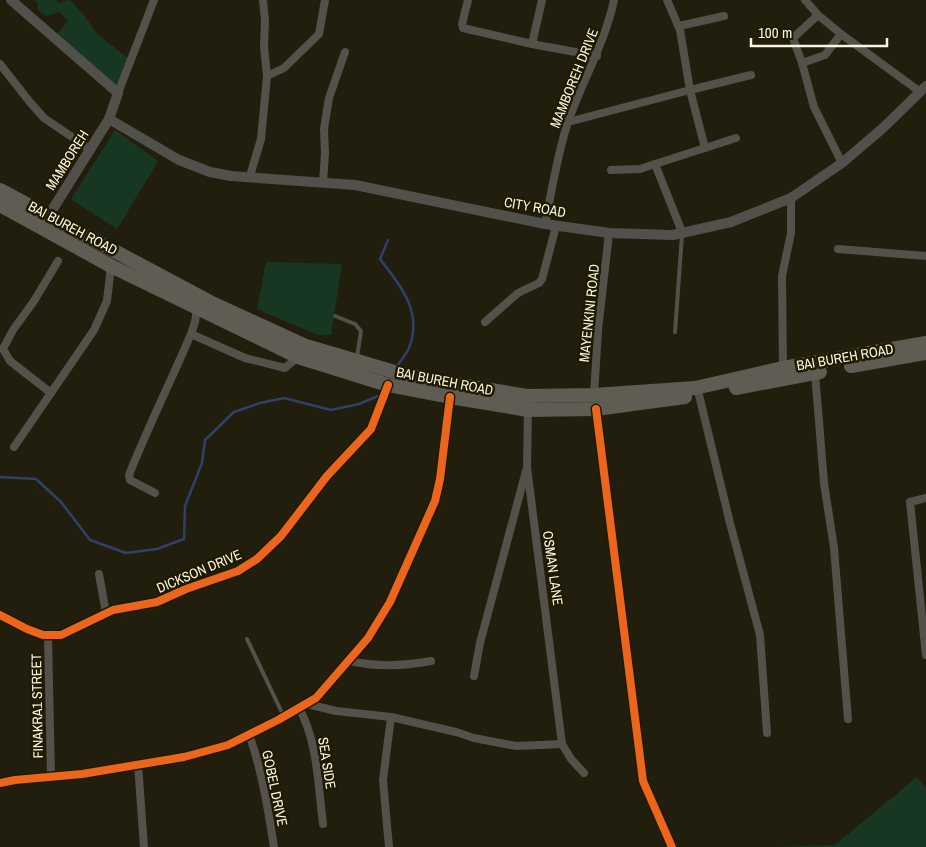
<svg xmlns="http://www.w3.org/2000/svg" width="926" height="847" viewBox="0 0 926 847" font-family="'Archivo Narrow',sans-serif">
  <rect width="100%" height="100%" fill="#221e0e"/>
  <g fill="#183722">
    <path d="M35,0h21l3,3 11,-3 13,14 14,20 32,25 -14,31 -58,-56 11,-13 -9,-9 -13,4 -8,-6v-7z"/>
    <path d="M115,130l43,31 -41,68 -46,-30z"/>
    <path d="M266,262l76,2 -11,71h-13l-61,-26z"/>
    <path d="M917,777l9,12v58h-151l60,-2z"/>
  </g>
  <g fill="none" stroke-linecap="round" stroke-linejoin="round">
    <g stroke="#304169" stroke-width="2.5">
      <path d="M388,240l-8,19c21,27 43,53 29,89 -3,7 -9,13 -13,20"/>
      <path d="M0,477l36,2 25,23 29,38 36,13 31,-4 27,-10 1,-33 17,-43 3,-23 29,-28 26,-9 24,-5 47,12 28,-6 19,-8"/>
    </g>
    <g stroke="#53514a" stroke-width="4">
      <path d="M335,316l20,8 6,7 -4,26"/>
      <path d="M675,332l7,-97"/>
      <path d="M247,639l37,78"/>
    </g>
    <g stroke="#53514a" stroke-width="8">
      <path d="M263,0l2,20 -1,26 3,30 17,-8 35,-34 6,-34"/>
      <path d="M468,0l-6,24 1,4 69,16"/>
      <path d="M542,0l-10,44 65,12"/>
      <path d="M805,0l13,15 23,19 78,57"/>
      <path d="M818,15l-25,23 9,25 23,-8 16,-21"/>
      <path d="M679,26l45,-10"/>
      <path d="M802,63l12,44 28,56"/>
      <path d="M0,64l29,37 15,17 47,32"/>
      <path d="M118,93l36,-93"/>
      <path d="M568,122l122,-32 -10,-60 -13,-30"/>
      <path d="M705,148l31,-10"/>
      <path d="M611,170l29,-1 15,-5"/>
      <path d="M250,176l11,-37 6,-63"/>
      <path d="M323,183l2,-30 -1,-24 5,-31 16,-46"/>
      <path d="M545,224c7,-34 12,-69 23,-102 14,-41 37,-79 46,-122"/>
      <path d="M682,232l-27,-68 50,-16 -15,-58 61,-15"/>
      <path d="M838,249l88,7"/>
      <path d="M197,308l-2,14 -4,12 54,24 40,10 13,-11"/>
      <path d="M485,322l33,-29 21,-10 3,-4 14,-53"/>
      <path d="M783,368l-1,-92 9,-43v-35"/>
      <path d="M815,373l9,110 10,65 14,171"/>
      <path d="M51,393l-41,-32 -7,-12 10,-19 21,-29 24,-40"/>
      <path d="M594,395l4,-65 11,-97"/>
      <path d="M699,395l31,128 30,112 7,98"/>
      <path d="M528,408l-1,59 35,277 9,15 13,14"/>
      <path d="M596,409l47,372 29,66"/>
      <path d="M14,447l80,-117 13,-29 4,-35"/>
      <path d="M155,493l-25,-13 -1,-5c19,-48 42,-94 62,-141"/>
      <path d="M99,574l7,39"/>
      <path d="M0,615l27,14 16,6h18l52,-25 44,-8 29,-13 52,-18 19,-12 24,-23 46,-60 44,-47 17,-44"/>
      <path d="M48,635l3,142"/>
      <path d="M926,655l-16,-153 16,-4"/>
      <path d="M350,661c26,6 54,5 81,0"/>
      <path d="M474,676l6,-33 46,-172"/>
      <path d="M307,704l29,7 55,6 65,15 18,6 42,8 46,-2"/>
      <path d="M299,708c19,34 19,78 24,116"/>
      <path d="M249,734c13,37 19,75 25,113"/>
      <path d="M138,764l6,83"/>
      <path d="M0,783l15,-3 67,-6 102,-17 44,-12 50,-25 38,-22 52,-60 22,-36 45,-101 5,-22 10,-82"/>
      <path d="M389,847l-6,-67 8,-63"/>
    </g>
    <g stroke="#52504a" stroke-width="10">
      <path d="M11,0l107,93 -9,26 -63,101"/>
      <path d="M109,119l70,41 31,12 21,4 124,9 190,39 64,9 64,2 58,-13 60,-24 51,-35 41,-35 43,-42"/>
    </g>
    <g stroke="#5f5c54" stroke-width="14">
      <path d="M0,190l210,112 96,44 92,27 58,11 71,12 67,-1 101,-7 88,-20 143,-25"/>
      <path d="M0,205l111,61 187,91 90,28 62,12 78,13 68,-1 89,-12"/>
      <path d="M851,366l75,-13"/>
      <path d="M736,388l84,-16"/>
    </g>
    <g stroke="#201a00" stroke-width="11">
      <g id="cycleway">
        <path d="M596,409l47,372 29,66"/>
        <path d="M0,615l27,14 16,6h18l52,-25 44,-8 29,-13 52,-18 19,-12 24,-23 46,-60 44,-47 17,-44"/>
        <path d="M0,783l15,-3 67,-6 102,-17 44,-12 50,-25 38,-22 52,-60 22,-36 45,-101 5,-22 10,-82"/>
      </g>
    </g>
    <use href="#cycleway" stroke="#eb651d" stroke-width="8"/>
  </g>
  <g text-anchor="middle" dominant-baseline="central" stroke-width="5" stroke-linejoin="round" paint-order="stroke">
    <g font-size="14" fill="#f7f4e3" stroke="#201a00">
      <text transform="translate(574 78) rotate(-68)">MAMBOREH DRIVE</text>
      <text transform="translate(67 160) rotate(-58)">MAMBOREH</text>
      <text transform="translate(535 207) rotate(10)">CITY ROAD</text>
      <text transform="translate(73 228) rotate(28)">BAI BUREH ROAD</text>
      <text transform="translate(589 313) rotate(-84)">MAYENKINI ROAD</text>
      <text transform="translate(845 357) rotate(-10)">BAI BUREH ROAD</text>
      <text transform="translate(445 381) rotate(11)">BAI BUREH ROAD</text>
      <text transform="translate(553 568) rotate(82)">OSMAN LANE</text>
      <text transform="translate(199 571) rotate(-23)">DICKSON DRIVE</text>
      <text transform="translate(37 706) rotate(-91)">FINAKRA1 STREET</text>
      <text transform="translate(327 763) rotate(81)">SEA SIDE</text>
      <text transform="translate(275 788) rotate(78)">GOBEL DRIVE</text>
    </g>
  </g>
  <path d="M751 38v8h136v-8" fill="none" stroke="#f7f4e3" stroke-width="2.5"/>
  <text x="758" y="38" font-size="15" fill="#f7f4e3" stroke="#201a00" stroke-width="4" paint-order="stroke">100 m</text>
</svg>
